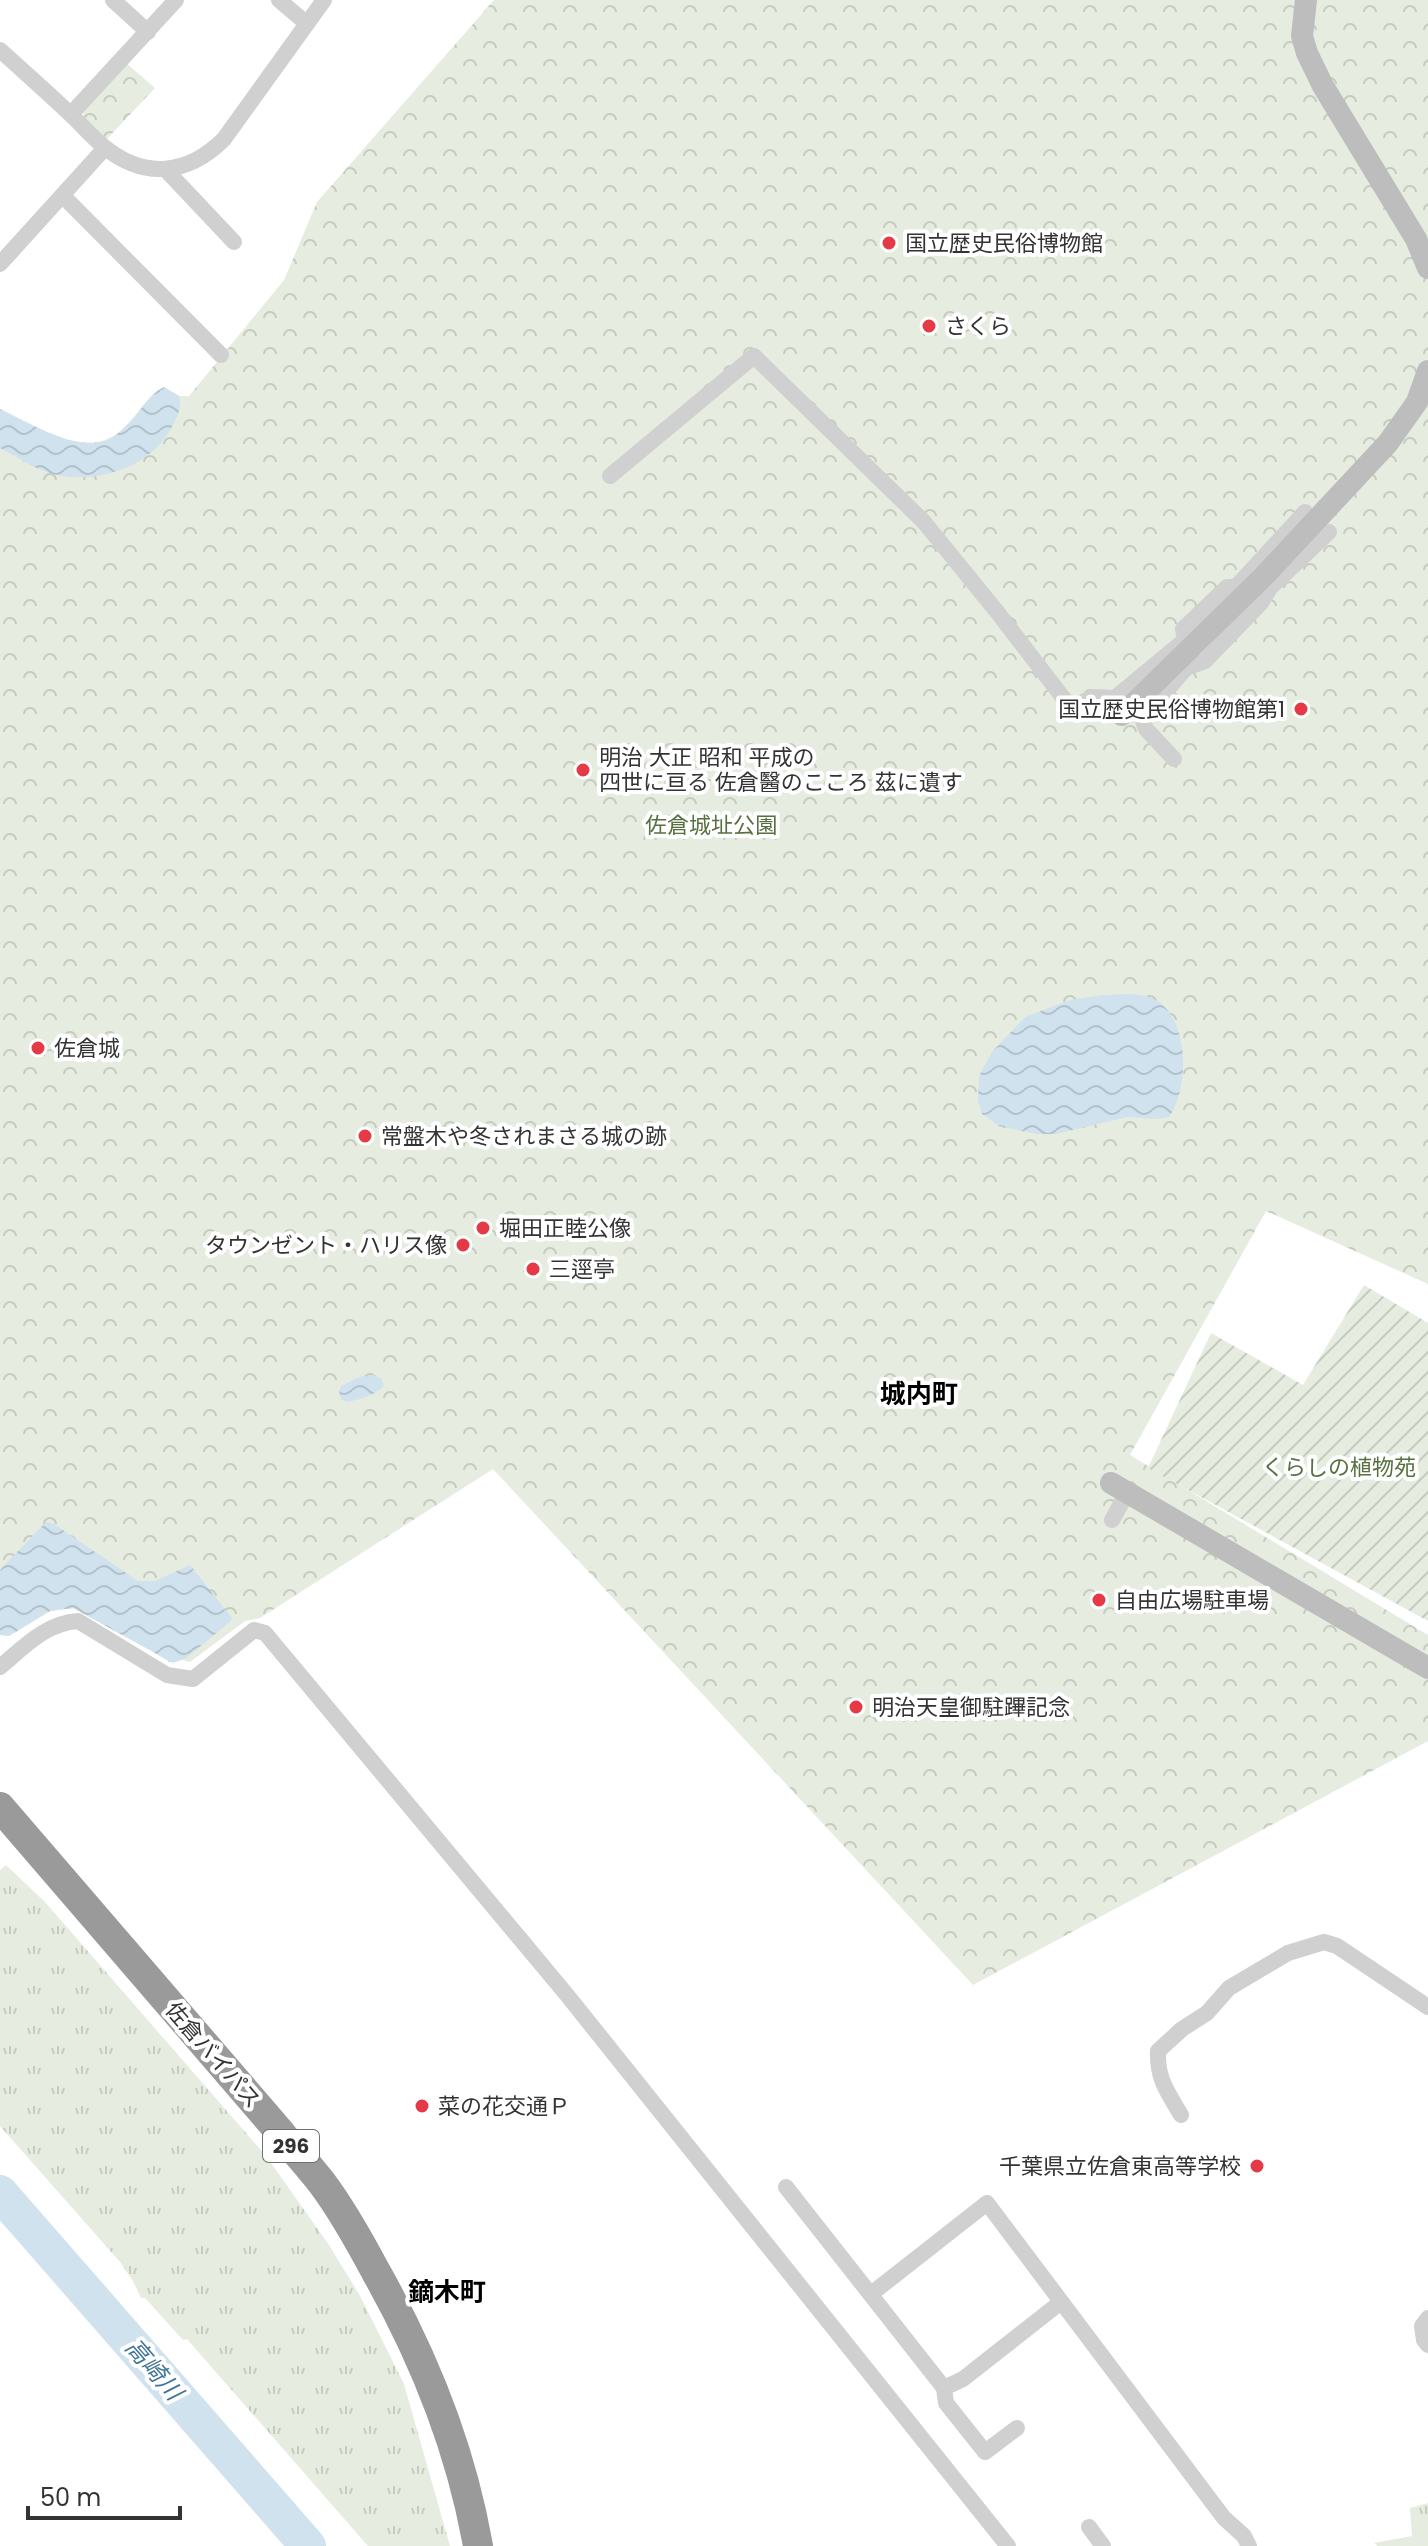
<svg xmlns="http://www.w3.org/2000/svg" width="1428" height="2546" viewBox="0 0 1428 2546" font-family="Poppins,'Noto Sans JP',sans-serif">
  <defs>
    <pattern id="grass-tufts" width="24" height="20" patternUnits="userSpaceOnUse" patternTransform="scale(2)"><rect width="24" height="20" fill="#e6ecdf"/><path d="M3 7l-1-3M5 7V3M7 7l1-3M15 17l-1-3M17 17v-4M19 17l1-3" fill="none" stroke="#c6cbc0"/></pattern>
    <pattern id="park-crowns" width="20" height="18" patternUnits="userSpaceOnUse" patternTransform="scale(2)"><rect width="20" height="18" fill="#e6ecdf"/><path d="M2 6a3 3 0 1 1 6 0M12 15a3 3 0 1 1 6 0" fill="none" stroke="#c6cbc0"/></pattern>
    <pattern id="garden-furrows" width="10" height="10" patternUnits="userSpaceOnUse" patternTransform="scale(2)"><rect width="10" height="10" fill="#e6ecdf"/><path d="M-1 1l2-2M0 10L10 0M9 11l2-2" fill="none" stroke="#c6cbc0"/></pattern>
    <pattern id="water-waves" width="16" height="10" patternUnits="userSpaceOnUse" patternTransform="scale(2)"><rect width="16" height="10" fill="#cfe2ee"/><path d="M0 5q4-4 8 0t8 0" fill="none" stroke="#b2c2cd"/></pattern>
  </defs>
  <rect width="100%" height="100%" fill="#fff"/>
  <g fill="url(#grass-tufts)">
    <path d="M6,1865l39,37 221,254 63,89 31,51 44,88 46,162h-82l-181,-207 -4,1 -38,-42h-4l-8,-17 -13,-19 -120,-136v-256z"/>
    <path d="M1428,2503v43h-50l-4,-3 38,-7 -2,-28z"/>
  </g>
  <g fill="url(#park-crowns)">
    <path d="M494,0h934v1284l-162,-73 -136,244 298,180v106l-455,244 -480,-516 -233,149 -15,3 -55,41 -7,-2 -14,2 -26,-17 -70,-37 -23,3 -41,25 -9,-1v-1226c34,16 86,52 120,22 15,-12 23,-29 38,-41l6,-3 15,9h10l95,-116 33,-78z"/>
    <path d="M126,63l29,25 -48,51 -23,-18 -1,-11z"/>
  </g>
  <path fill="url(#garden-furrows)" d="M1364,1285l64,38v298l-280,-153 63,-135 92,52z"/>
  <g fill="url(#water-waves)">
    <path d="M164,387l15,9c3,11 -1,19 -6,29 -20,40 -68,57 -111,51 -22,-3 -43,-18 -62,-28v-39c26,12 76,43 105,32 10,-4 18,-11 25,-19 12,-12 18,-27 34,-35z"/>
    <path d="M1102,995c16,0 36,-3 50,3 38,17 38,90 17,119l-12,2 -30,-2 -71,17h-20l-37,-8 -17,-12 -4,-14 1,-24 13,-24 33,-35 45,-17z"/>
    <path d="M373,1375l8,3 3,8c-9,9 -25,14 -38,16l-5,-3 -2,-8 2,-5 18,-9z"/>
    <path d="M46,1522l8,2 84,57h17l35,-16 42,53 -1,3 -45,37 -13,5 -100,-55 -23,3 -41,25 -9,-1v-65z"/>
  </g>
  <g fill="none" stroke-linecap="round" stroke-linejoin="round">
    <path stroke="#cfe2ee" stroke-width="36" d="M0,2193l308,353"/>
    <g stroke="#d0d0d0" stroke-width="16">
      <path d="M113,0l35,32"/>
      <path d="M279,0l27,23"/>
      <path d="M0,50c23,21 46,41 68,62 12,11 23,24 35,34 41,34 85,29 121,-7l100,-139"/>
      <path d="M71,114l105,-114"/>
      <path d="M166,170l68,72"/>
      <path d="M63,196l158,159"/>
      <path d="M0,264l105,-116"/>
      <path d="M610,476l144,-120 170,166 74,91 73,95 22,-11 22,1 70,-58 -2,-11 44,-42h9l69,-75"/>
      <path d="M1174,759l-28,-30 -3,-8 4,-8 39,-45 19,-7 56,-58 9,-15 59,-56"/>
      <path d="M1112,1520l15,-27"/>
      <path d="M0,1667c24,-20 46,-44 78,-46l89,54 26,4 61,-49 11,3 302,362 441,551"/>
      <path d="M1181,2115c-14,-24 -24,-36 -23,-64l24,-22 25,-16 22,-25 59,-35 36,-11 13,4 91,61"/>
      <path d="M786,2187l158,201 2,15 39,49 32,-24"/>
      <path d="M871,2294l116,-91 237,315 20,18 5,10"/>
      <path d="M1428,2318l-6,8 2,14 4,5"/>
      <path d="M944,2388l19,-9 98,-77"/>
      <path d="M1089,2527l14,19"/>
    </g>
    <g stroke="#bdbdbd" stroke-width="22">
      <path d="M1306,0l-4,36 5,17 16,33 93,153 12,29"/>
      <path d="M1122,715l142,-139 124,-133 29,-41 11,-31"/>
      <path d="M1111,1483l317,185"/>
    </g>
    <path stroke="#9a9a9a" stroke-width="30" d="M0,1807l279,324c14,18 29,34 43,52 21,28 38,59 54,89 48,85 85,177 102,274"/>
  </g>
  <g fill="#e63946" stroke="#fff" stroke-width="3">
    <circle cx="889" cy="243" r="8"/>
    <circle cx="929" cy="326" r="8"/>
    <circle cx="1301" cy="709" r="8"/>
    <circle cx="583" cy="770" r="8"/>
    <circle cx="38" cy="1048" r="8"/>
    <circle cx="365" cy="1136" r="8"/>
    <circle cx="483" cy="1228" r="8"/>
    <circle cx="463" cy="1245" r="8"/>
    <circle cx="533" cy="1269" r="8"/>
    <circle cx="1099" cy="1600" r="8"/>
    <circle cx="856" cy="1707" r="8"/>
    <circle cx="422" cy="2106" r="8"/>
    <circle cx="1257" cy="2166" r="8"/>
  </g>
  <g text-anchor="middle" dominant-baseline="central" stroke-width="8" stroke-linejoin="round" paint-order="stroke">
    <rect fill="#fff" stroke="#707070" stroke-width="2" x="263" y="2130" width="56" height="32" rx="6"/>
    <g font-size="20" font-weight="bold" fill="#333">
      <text x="291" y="2146">296</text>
    </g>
    <g font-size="22" fill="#333" stroke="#fff" text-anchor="start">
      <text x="905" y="243">国立歴史民俗博物館</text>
      <text x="945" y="326">さくら</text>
      <text x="1285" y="709" text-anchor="end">国立歴史民俗博物館第1</text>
      <text x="599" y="757">明治 大正 昭和 平成の<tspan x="599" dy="25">四世に亘る 佐倉醫のこころ 茲に遺す</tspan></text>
      <text x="54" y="1048">佐倉城</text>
      <text x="381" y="1136">常盤木や冬されまさる城の跡</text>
      <text x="499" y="1228">堀田正睦公像</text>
      <text x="447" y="1245" text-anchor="end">タウンゼント・ハリス像</text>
      <text x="549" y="1269">三逕亭</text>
      <text x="1115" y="1600">自由広場駐車場</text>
      <text x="872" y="1707">明治天皇御駐蹕記念</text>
      <text x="438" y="2106">菜の花交通Ｐ</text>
      <text x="1241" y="2166" text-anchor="end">千葉県立佐倉東高等学校</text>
    </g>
    <g font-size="22" fill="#56703f" stroke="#fff">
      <text x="711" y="825">佐倉城址公園</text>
      <text x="1339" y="1467">くらしの植物苑</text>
    </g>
    <g font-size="22" fill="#333" stroke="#fff">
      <text transform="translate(213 2055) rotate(49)">佐倉バイパス</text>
    </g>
    <g font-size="24" font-style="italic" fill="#3f7597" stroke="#fff">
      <text transform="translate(154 2369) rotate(49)">高崎川</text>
    </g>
    <g font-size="26" font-weight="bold" fill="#000" stroke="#fff">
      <text x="919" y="1394">城内町</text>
      <text x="447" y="2292">鏑木町</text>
    </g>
  </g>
  <path d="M28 2506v12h152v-12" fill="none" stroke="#333333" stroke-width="4"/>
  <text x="40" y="2506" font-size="24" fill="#333333" stroke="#ffffff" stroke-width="6" paint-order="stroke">50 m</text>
</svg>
